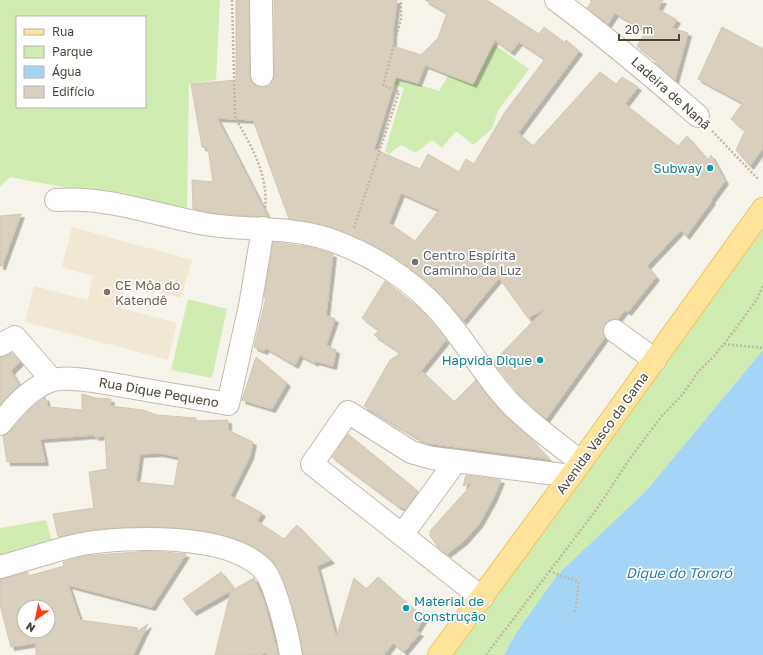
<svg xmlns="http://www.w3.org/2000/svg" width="763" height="655" viewBox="0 0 763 655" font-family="'Golos Text',sans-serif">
  <defs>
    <filter id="shadow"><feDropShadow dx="3.5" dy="3.5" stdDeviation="0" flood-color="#0004"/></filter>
  </defs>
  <rect width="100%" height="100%" fill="#f6f3eb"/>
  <path fill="#f0e8d4" d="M72,227l120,33 -11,38 -57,-14 -3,24 56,15 -9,37 -143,-38 9,-36 54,14 5,-24 -31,-9z"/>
  <g fill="#d1ecb1" fill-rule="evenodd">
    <path d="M0,0h220l-4,80 -27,4 -2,127 -177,-34 -10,10zM17,17h128v90h-128z"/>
    <path d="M491,42l38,27 -31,42 -6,18 -19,16 -17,-14 -14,17 -10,-8 -16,13 -15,-8 -12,9 -4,-3 19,-63 -16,-6 2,-6 49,15 9,-15 25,8z"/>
    <path d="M763,229v121l-118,142 -87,82 -42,59 -12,22h-56l110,-145z"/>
    <path d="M188,299l39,10 -15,69 -41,-8z"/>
    <path d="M46,520l8,28 -54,13v-33z"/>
  </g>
  <path fill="#a4d4f6" d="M763,350v305h-259l12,-22 42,-59 87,-82z"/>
  <g fill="#d9cfbf" stroke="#d4c7b2" fill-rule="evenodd" filter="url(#shadow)">
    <path d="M236,0h13l1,75 2,7 4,4 6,1 7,-1 4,-5 1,-6v-75h123l-4,31v15l28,9 17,-17 9,-25 -22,-13h62l52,34 5,-7 20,15 2,-2 13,11 -61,82 15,13 67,-74 16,12 6,-7 16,10 -13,17 53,42 9,-10 21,24 3,-5 14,26 -14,19 1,1 -26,35 -5,-6 -34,36 9,11 -28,35 -3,-2 -7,9h-8l-5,4 -2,7 2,7 -59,82 -28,-26 -25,-31 53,-54 -18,10 -29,-40 -36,43 -15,-19 -24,-23 -44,-30 -48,-22 -43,-8 -36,-99 -36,-2 51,99 -46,-3 -29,-5 -1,-29 21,2 -5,-34 -6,-1 -11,-63 45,-4zM495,40l16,12 8,-10 26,17 -40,53 -31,52 -8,-5 -7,13 -31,-18 -8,15 -46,-20 22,-72 22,6 7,-18 48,19zM401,193l38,17 -24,31 -26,-18z"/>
    <path d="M590,0h73l-5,9 19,11 -5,8 16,5 -13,47 -20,-17 2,-2 -20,-15 9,-15 -31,-18 -7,11 -21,-16 5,-7z"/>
    <path d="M722,27l41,22v99l-13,18 -14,-16 9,-19 -14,-12 12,-16 -45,-24z"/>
    <path d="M21,214l-19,52h-2v-50z"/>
    <path d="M273,242l37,5 23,7 -7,61 9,4 -9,26 10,5 -3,16 -18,-5v2l-15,-8 -5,10 -29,-17 -2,3 -10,-4 12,-49h-2z"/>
    <path d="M385,281l34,27 27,32 -29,36 6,-4 31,30 22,-22 24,30 31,29 18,20 -123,-16 -62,-37 26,-46 11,-7 -27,-18 5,-5 -17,-12z"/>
    <path d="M12,353l8,9 -9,9 8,14 -19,20v-48z"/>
    <path d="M256,357l31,26 -15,26 -30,-9z"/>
    <path d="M82,394l14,4 15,1 -1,7 33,4 14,5 39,3v3l32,-1v10l25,12 -3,14 -20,40 32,17 -5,8 27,18 13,-14 34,35 -14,6 19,72 18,-60 12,11 12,-12 46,41 -8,13 4,2 -16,19 -11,-9 -9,12h-81l-7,-35 -13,-40 -10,-18 -21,-16 -23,-9 -25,-6 -27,-3 -27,-2 -49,3 -43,8 -5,-23 41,-6 -5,-36 18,-3 -2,-33 -10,1v-2l-55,4 5,23h-38l-4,-26 6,-4 22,-24 14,-11 3,10 34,3zM159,453l20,4 -5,29 -38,-4 4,-28z"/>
    <path d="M348,434l65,53 4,6 -11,16 -8,-3 -66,-49z"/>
    <path d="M466,475l35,5 -8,19 -14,25 -15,17 -17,13 -9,-7 -8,-11v-5l44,-49 -11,4z"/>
    <path d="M150,551l36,3 -34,53 -84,-22 12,35 58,8 -3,5 13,-9 -15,31h-97v-12l-25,4 -11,-42v-26l28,-7v4l36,-10 -1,-4 21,-6zM24,607h24v24h-24z"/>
    <path d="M221,572l13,17 -41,23 -10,-13z"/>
    <path d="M254,578l10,23 14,54h-10l-1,-2 -16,2h-36l16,-64z"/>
  </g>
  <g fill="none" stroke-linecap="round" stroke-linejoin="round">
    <g stroke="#c3bbac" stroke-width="24">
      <g id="minor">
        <path d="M261,0l1,75"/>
        <path d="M556,0c50,37 95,75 142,116"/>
        <path d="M56,200c51,-4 99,15 149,24 41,7 83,2 123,15 41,14 83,40 111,72 26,29 44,63 70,91 22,23 48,41 72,60"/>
        <path d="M615,331l40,29"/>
        <path d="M0,345l15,-8 37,43"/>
        <path d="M0,424c14,-17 29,-35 50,-43 17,-7 60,3 79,6 33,6 66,11 99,17l22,-98 13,-78"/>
        <path d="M456,461l-24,-3 -21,-6 -63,-40 -36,52 170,134"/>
        <path d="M402,535l54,-74 115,15"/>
        <path d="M0,567c27,-7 54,-17 82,-23 46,-8 146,-11 181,25 12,12 25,68 28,86"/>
      </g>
    </g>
    <g stroke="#ecc463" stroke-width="24">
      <path id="major" d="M439,655l142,-193 182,-253"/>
    </g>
    <g stroke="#c5b79c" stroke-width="2.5" stroke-dasharray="2 2" stroke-linecap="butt">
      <path d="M232,0l3,115c2,8 7,14 11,22 12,22 22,46 19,72"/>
      <path d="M712,131l47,49"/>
      <path d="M354,228l45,-136 -16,-7 18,-66v-19"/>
      <path d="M724,344l39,4"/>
      <path d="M549,571l30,11 -4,30"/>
      <path d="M486,655l110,-145 35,-53 30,-40 22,-23 15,-22 17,-17 19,-24 23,-32 6,-14"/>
    </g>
    <use href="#minor" stroke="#fff" stroke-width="22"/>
    <use href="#major" stroke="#ffe39b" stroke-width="22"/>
  </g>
  <g fill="#0f9aa8" stroke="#fff" stroke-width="1.5">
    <circle cx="710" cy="168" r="4"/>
    <circle cx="540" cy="360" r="4"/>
    <circle cx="406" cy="608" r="4"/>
  </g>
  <circle fill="#6b7280" stroke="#fff" stroke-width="1.5" cx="415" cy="262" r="4"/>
  <circle fill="#8d6e63" stroke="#fff" stroke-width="1.5" cx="107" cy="292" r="4"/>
  <g text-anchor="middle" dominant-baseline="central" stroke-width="3.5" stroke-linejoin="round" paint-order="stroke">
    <g font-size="13" fill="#4b4438" stroke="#fff">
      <text transform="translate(671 93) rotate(42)">Ladeira de Nanã</text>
      <text transform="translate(159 392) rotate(10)">Rua Dique Pequeno</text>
      <text transform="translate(602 433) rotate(-54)">Avenida Vasco da Gama</text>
    </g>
    <g font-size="13" fill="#0d838f" stroke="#fff" text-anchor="end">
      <text x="702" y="168">Subway</text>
      <text x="532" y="360">Hapvida Dique</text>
      <text x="414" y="601" text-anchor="start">Material de<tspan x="414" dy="15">Construção</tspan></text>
    </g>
    <g font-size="13" fill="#5b616d" stroke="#fff" text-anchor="start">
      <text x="423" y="255">Centro Espírita<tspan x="423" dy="15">Caminho da Luz</tspan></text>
    </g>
    <g font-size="13" fill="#785e54" stroke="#fff" text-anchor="start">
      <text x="115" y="285">CE Môa do<tspan x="115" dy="15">Katendê</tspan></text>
    </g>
    <g font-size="14" font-style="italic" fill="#277ab7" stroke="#fff">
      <text x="679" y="572">Dique do Tororó</text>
    </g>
  </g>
  <rect x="16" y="16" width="130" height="92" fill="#ffffff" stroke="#b7b4af"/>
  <rect x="24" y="29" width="20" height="6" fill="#ffe39b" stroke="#b7b4af"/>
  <text x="52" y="36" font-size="12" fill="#4b4438">Rua</text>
  <rect x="24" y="46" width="20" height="12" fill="#d1ecb1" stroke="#b7b4af"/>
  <text x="52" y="56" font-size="12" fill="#4b4438">Parque</text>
  <rect x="24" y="66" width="20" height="12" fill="#a4d4f6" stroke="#b7b4af"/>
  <text x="52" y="76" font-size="12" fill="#4b4438">Água</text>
  <rect x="24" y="86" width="20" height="12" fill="#d9cfbf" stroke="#b7b4af"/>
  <text x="52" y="96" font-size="12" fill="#4b4438">Edifício</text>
  <g transform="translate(36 619) rotate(213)"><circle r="19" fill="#ffffff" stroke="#b7b4af"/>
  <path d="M0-3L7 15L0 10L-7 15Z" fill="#ff3d19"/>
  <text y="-6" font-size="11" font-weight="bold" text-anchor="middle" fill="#4b4438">N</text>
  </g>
  <path d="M619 34v6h60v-6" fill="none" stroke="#4b4438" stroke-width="2"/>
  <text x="625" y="34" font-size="12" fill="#4b4438" stroke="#ffffff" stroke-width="3" paint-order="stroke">20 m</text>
</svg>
